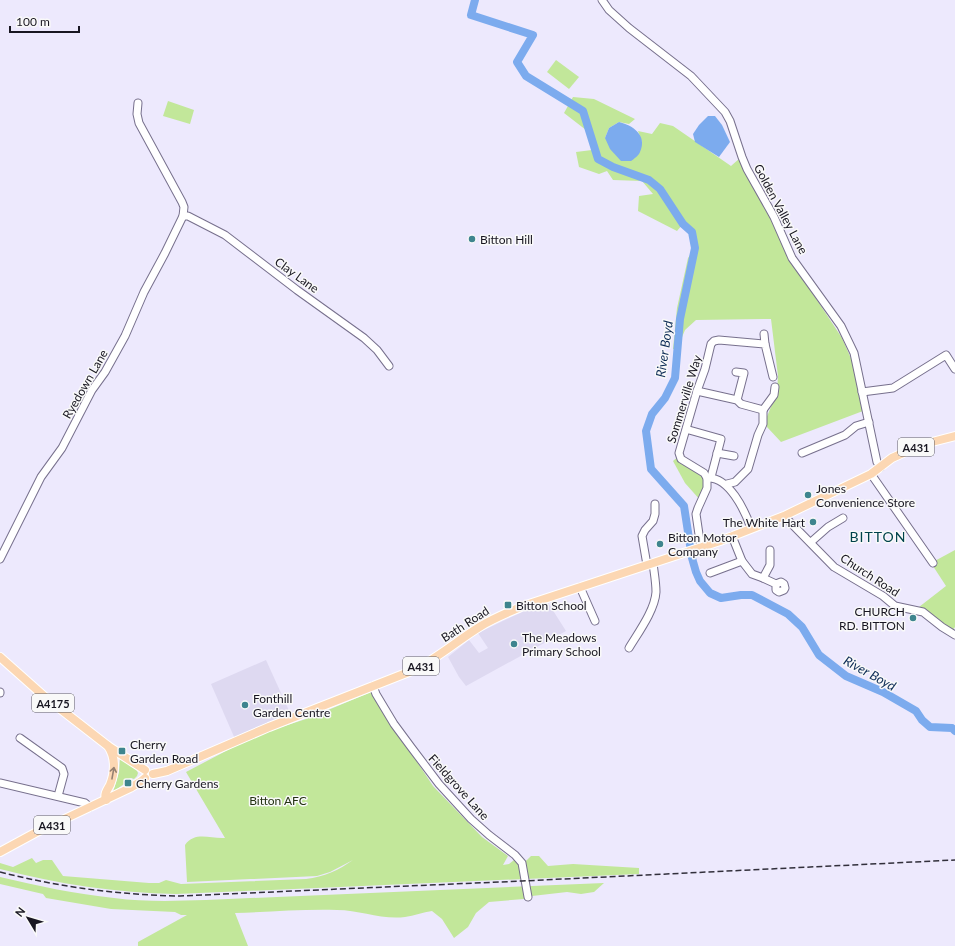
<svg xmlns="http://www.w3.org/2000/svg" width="955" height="946" viewBox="0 0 955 946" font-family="Lato,sans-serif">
  <rect width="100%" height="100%" fill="#ede9fd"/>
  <g fill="#ded9f1">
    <path d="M547,601l19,30 -100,55 -7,-9 -11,-20 21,-17 10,13 9,-5 -10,-15 29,-14z"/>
    <path d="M266,660l25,55 -56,24 -24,-55z"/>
  </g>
  <g fill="#c2e79a">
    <path d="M556,60l23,17 -10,12 -22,-17z"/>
    <path d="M573,97l21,2 41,20 -6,5 -10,-2 -10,6 -4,10 37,4 -4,-11 14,3 8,-11 13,3 58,40 9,-8 32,59 18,42 52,79 11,25 10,48 -82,31 -14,-15 -1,-8 11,-27 1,-16 -7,-57 -75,1 -11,10 -8,19h-4l4,-41 11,-50 7,-10 -3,-16 -9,-8 -6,7 -39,-20 1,-15 14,-2 -11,-13 -29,-1 -6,-9 -8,3 -20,-7 -3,-15 16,-2 -6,-20 -22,-17z"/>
    <path d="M168,101l26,9 -4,14 -27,-8z"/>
    <path d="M679,456l30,18 -8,27 -16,-18 -12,-22z"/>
    <path d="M955,550v77l-3,4 -33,-24 27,-21 -15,-23z"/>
    <path d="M371,692l62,94 49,51 26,19 -5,9 6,-1 5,-4 5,5 8,-5 4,-4h8l9,10 25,-2 66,4v6l-463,20c-59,-1 -119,-10 -176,-25v-6l13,4 19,-9 4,5 7,-3h9l11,16 86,7h10l7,-3 15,4 125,-5c18,-2 33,-9 47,-19l-23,12 -13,4 -130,6 -2,-37c10,-14 25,-6 40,-7l-39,-66 57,-30 23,-10 43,-14z"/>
    <path d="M120,758l16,11 2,4 -1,3 -3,3 -3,-1 -4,2 1,1 -15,11 6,-20z"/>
    <path d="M0,877c38,9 76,17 114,21 30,4 61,3 92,2l398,-17 -10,9 -13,2 -14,-2 -35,4 -3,-3 -4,2 -1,4 -35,3 -13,11 -8,14 -14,11 -12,-19 -10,-8c-9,1 -18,5 -27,6 -23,3 -45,-7 -68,-7 -34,-1 -68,2 -102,3l13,33h-110v-4l49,-27h-6l-6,-3 -64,-3 -65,-11 -3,-4 -43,-10z"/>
  </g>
  <g fill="#7cabee">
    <path d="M708,116h7l7,9 8,17 -11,15 -24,-15 -2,-8 6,-9z"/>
    <path d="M619,122c13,3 29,13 21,30 -1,3 -6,7 -9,9h-10l-11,-12 -5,-11 4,-10z"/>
  </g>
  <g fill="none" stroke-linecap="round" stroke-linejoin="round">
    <path stroke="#7cabee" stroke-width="8" d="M475,0l-4,15 62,20 -16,27 9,14 57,35 15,48 15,8 36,13 11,9 23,35 9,8 3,16 -15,71 -5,59 -10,20 -13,16 -6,17 5,38 33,37 8,52 4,14 4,9 10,12 11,5 20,-3h11l36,19 14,13 17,28 27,21 37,16 33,19 6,9 8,7 22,1 3,3"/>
    <g stroke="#77708d" stroke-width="9">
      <g id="minor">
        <path d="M602,0l7,10 20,18 62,48 34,36 5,9 12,36 5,12 27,48 18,41 49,68 13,27 23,109 4,5"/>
        <path d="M183,216h5l37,19 72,55 67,48 13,12 12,16"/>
        <path d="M764,334l1,10"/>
        <path d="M736,372l8,1 -7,27"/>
        <path d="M697,391l40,9 4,4 22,6"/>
        <path d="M862,392l31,-4 53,-33 9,14"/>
        <path d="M763,410l11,-15 1,-8"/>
        <path d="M689,430l32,9 -10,38"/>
        <path d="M717,453l17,3"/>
        <path d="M802,453l43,-18 11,-9 13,-4"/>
        <path d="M871,474l62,89"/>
        <path d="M707,478c22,-2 38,33 44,50"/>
        <path d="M727,484l8,-2 13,-13 10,-34 5,-11v-14"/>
        <path d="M784,516l50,51 49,29 12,10 28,6 19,15 13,8"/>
        <path d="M732,536l10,25 10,13 11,4 13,6 5,-2 3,2 1,4 -1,2 -5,2 -3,-2v-6"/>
        <path d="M811,542l17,-15 15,-9"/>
        <path d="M701,548l-5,-34 2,-6 9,-20v-10l-3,-5 -23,-14 -2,-6 18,-62 8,-22 6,-25 3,-3 5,-1 46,4 8,33"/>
        <path d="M0,559l41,-82 21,-29 30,-58 13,-18 20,-36 19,-44 21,-39 18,-37 1,-9 -2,-5 -43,-79 -2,-9 1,-11"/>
        <path d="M647,565l-5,-29 3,-6 8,-9 2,-7v-10"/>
        <path d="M710,573l32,-12"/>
        <path d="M763,578l7,-13v-15"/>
        <path d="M580,587l15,34"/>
        <path d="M629,648c9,-15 26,-38 27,-56 0,-10 -2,-20 -3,-29"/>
        <path d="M373,686l3,8 18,30 17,23 28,37 32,35 18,16 26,20 7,8 6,34"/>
        <path d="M0,693v-1"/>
        <path d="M20,738l42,30 2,6 -6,22"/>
        <path d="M0,783l85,20 5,4"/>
      </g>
    </g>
    <g stroke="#fff" stroke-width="10">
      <g id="major">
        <path d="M0,657l45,40 63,49 37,24"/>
        <path d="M153,774l14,-3 102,-44 145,-57c24,-12 44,-30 67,-44 13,-8 28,-14 42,-20l197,-65 64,-25 60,-29 27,-13 21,-16 20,-9 20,-7 23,-6"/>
        <path d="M106,800c-2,-6 1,-10 4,-15 5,-13 6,-27 -2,-39"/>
        <path d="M0,852l35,-19 95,-45 10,-6 5,-4"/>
      </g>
    </g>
    <use href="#minor" stroke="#fff" stroke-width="7"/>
    <use href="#major" stroke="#fcd7b3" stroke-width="8"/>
    <path stroke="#312f3b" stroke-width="1.5" stroke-dasharray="6 3" stroke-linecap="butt" d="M0,872c59,15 119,23 180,24l342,-15 433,-21"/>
  </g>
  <defs><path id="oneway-shaft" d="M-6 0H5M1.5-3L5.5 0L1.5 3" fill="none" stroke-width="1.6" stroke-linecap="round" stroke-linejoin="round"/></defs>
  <use stroke="#958071" href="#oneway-shaft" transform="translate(113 773) rotate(-80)"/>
  <g fill="#3e858e" stroke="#f9f9f9" stroke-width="1.5">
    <circle cx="472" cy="239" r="4"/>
    <circle cx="808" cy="495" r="4"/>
    <circle cx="813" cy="522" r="4"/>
    <circle cx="660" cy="544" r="4"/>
    <rect x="504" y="601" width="8" height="8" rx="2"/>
    <circle cx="913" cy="618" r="4"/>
    <circle cx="514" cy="644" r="4"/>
    <circle cx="245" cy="705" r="4"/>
    <rect x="118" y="747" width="8" height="8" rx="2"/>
    <rect x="124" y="779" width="8" height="8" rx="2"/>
  </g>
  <g text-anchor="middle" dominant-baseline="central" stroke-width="3" stroke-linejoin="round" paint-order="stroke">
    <g fill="#f9f9f9" stroke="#5c5a62" stroke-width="1">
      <rect x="898" y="438" width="36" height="18" rx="3"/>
      <rect x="403" y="657" width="36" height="18" rx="3"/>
      <rect x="32" y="694" width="42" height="18" rx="3"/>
      <rect x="34" y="816" width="36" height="18" rx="3"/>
    </g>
    <g font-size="11" font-weight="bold" fill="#181621">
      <text x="916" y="447">A431</text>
      <text x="421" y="666">A431</text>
      <text x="53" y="703">A4175</text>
      <text x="52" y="825">A431</text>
    </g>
    <g font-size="12" fill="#181621" stroke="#f9f9f9">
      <text transform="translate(781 209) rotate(62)">Golden Valley Lane</text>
      <text transform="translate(297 275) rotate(36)">Clay Lane</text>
      <text transform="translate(85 384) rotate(-60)">Ryedown Lane</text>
      <text transform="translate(684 399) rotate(-73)">Sommerville Way</text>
      <text transform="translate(870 575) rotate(33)">Church Road</text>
      <text transform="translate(465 624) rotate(-33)">Bath Road</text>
      <text transform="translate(459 787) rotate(48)">Fieldgrove Lane</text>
    </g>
    <g font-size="12" fill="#181621" stroke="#f9f9f9" text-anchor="start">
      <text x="480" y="239">Bitton Hill</text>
      <text x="816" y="488">Jones<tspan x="816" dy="14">Convenience Store</tspan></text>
      <text x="805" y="522" text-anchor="end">The White Hart</text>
      <text x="668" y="537">Bitton Motor<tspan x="668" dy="14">Company</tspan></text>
      <text x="516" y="605">Bitton School</text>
      <text x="905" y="611" text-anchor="end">CHURCH<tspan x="905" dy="14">RD. BITTON</tspan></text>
      <text x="522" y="637">The Meadows<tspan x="522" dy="14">Primary School</tspan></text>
      <text x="253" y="698">Fonthill<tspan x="253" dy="14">Garden Centre</tspan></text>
      <text x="130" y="744">Cherry<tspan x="130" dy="14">Garden Road</tspan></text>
      <text x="136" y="783">Cherry Gardens</text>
    </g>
    <g font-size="12" fill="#243212" stroke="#f9f9f9">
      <text x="278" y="800">Bitton AFC</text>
    </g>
    <g font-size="13" font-style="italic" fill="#0c2b55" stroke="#f9f9f9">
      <text transform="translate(664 349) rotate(-82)">River Boyd</text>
      <text transform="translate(870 673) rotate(29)">River Boyd</text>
    </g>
    <g font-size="14" letter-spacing="1" fill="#00434b" stroke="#f9f9f9">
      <text x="878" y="536">BITTON</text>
    </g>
  </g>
  <g transform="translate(28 918) rotate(308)" stroke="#f9f9f9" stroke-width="3" paint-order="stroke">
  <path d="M0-3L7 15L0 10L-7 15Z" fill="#181621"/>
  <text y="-6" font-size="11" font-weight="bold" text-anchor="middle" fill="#181621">N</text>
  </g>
  <path d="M10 26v6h69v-6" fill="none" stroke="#181621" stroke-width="2"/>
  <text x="16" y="26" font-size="12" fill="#181621" stroke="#f9f9f9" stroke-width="3" paint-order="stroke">100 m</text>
</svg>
